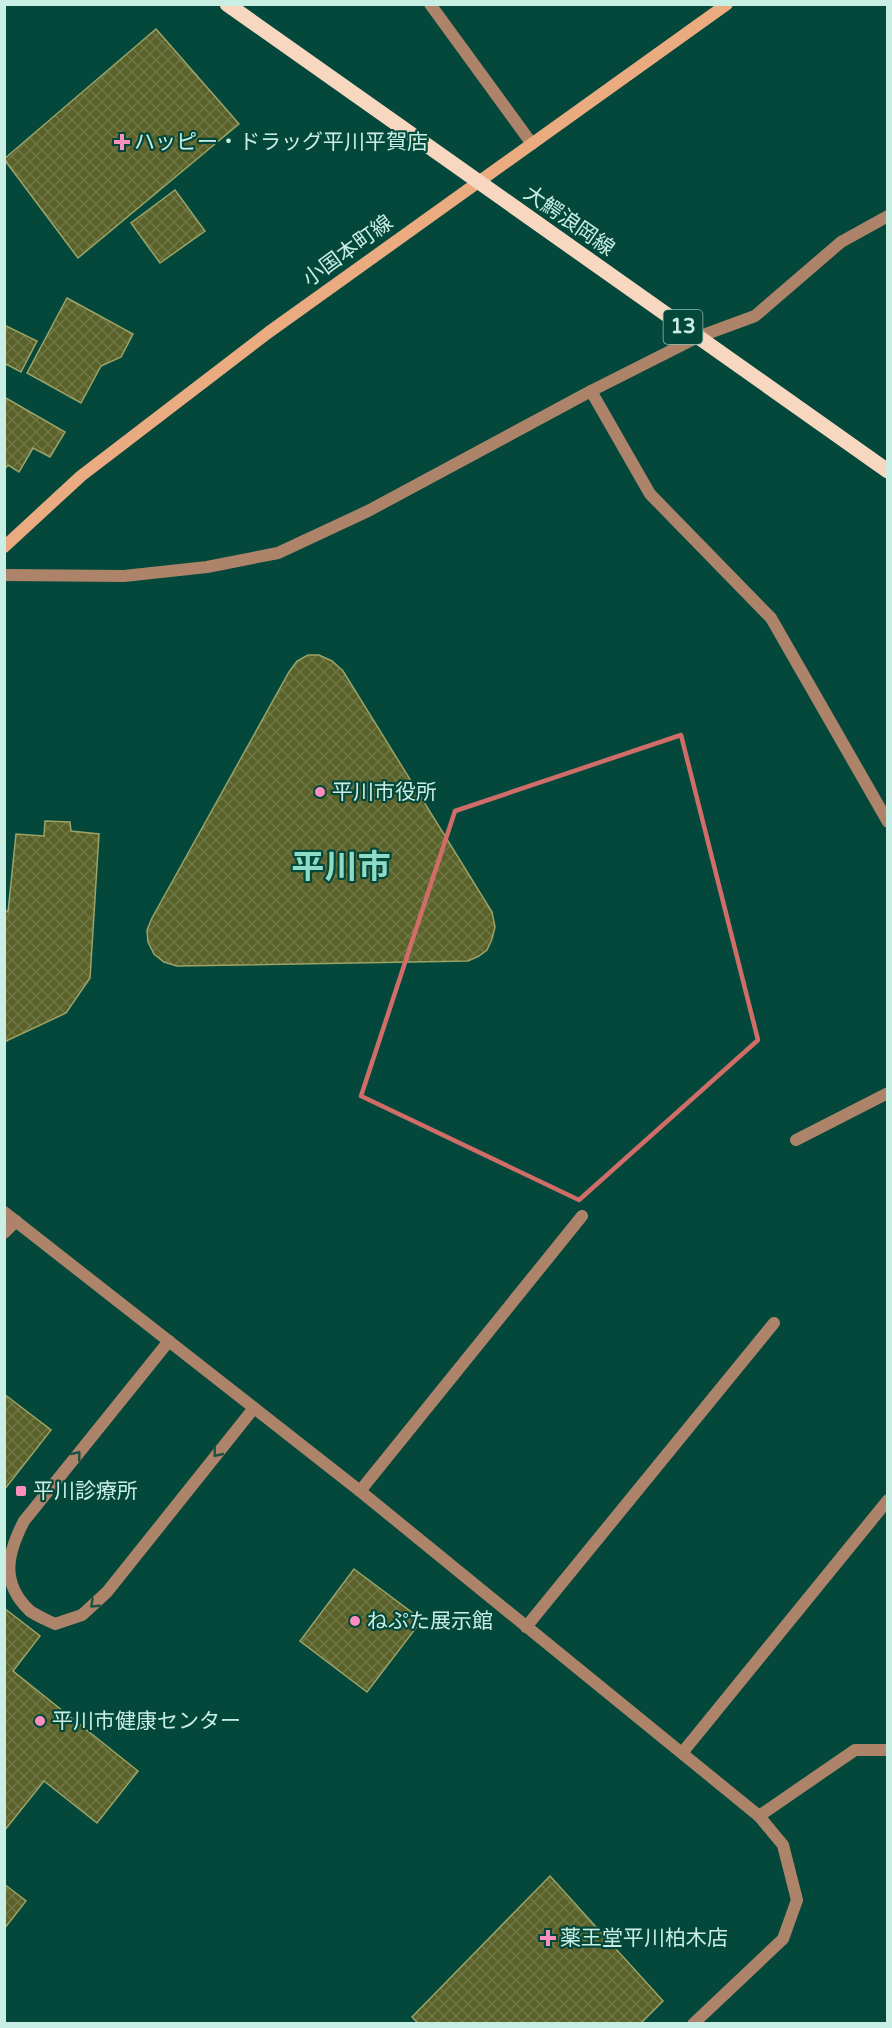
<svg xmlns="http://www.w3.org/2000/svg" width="892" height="2028" viewBox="0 0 892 2028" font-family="'Varela Round','Noto Sans JP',sans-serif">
  <defs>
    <pattern id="building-cross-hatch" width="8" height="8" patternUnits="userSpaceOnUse" patternTransform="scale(1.5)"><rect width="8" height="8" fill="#5a6129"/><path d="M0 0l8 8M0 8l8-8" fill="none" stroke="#707848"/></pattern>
  </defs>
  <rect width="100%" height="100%" fill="#04483b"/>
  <g fill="url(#building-cross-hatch)" stroke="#9ba367" stroke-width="1.5">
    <path d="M156,29l83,95 -161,134 -74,-99z"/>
    <path d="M175,190l30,41 -45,32 -29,-40z"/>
    <path d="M67,298l66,36 -12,23 -20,9 -20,37 -54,-30z"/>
    <path d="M4,325l33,16 -16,31 -17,-9z"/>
    <path d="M4,397l61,35 -15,25 -17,-9 -14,24 -11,-7 -4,5z"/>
    <path d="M308,655h11l13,6 11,10 149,241 3,15 -3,12 -5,11 -8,6 -11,5 -291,5 -13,-4 -10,-8 -6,-12 -1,-12 5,-12 137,-246 8,-11z"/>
    <path d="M45,821l25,1 1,9 28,3 -9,144 -24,35 -62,29v-133l4,3 8,-78 28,2z"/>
    <path d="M4,1394l47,36 -47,60z"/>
    <path d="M354,1569l68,51 -55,72 -67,-51z"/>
    <path d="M4,1608l36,28 -27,35 125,100 -41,52 -53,-42 -40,50z"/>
    <path d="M550,1876l113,125 -23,23h-221l-7,-7z"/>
    <path d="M4,1884l22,17 -22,28z"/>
  </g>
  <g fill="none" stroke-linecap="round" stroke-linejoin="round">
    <path stroke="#ad8469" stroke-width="12" d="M169,1341l-145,180c-17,33 -24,62 6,90 7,5 17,9 25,13l27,-9 25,-23 147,-184"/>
    <g stroke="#ad8469" stroke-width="12">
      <path d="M430,4l102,140"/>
      <path d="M591,391l59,103 121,124 117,204"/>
      <path d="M4,575l120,1 83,-9 71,-14 90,-42 223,-120 107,-54 57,-21 86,-74 47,-26"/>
      <path d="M796,1140l92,-47"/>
      <path d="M4,1212l356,279 399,325 24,29 14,55 -14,39 -90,85"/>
      <path d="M4,1233l12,-12"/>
      <path d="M360,1491l222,-275"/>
      <path d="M526,1627l248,-304"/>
      <path d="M682,1753l206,-253"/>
      <path d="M759,1816l96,-66h33"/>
    </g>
    <path stroke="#ebab80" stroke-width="12" d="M4,547l77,-71 188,-144 458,-328"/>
    <path stroke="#f8d7c1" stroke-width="15" d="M227,4l661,467"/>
  </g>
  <defs><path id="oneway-chevron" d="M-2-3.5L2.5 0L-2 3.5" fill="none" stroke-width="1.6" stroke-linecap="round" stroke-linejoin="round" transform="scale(1.5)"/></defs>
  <g stroke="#1d5142">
    <use href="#oneway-chevron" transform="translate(217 1453) rotate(129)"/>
    <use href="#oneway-chevron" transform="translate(77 1455) rotate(-51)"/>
    <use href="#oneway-chevron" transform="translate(94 1604) rotate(137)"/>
  </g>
  <path fill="none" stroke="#d16d69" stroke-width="4.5" stroke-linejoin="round" d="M681,735l77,305 -179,160 -218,-104 94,-285z"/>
  <g fill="#fe8ebb" stroke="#04483b" stroke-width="2">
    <path d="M119 133h6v6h6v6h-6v6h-6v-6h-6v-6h6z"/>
    <circle cx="320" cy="792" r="6"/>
    <rect x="15" y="1485" width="12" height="12" rx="3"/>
    <circle cx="355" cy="1621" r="6"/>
    <circle cx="40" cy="1721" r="6"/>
    <path d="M545 1929h6v6h6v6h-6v6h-6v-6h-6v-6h6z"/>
  </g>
  <g text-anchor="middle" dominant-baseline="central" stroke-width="4.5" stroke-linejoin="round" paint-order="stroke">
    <rect fill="#04483b" stroke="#8ebcb1" stroke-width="1.5" x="663.5" y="310" width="39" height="34" rx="4.5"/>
    <g font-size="20" font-weight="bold" fill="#c9eee3">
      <text x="683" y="327">13</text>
    </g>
    <g font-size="21" fill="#c9eee3" stroke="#04483b" text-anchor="start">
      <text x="134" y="142">ハッピー・ドラッグ平川平賀店</text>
      <text x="332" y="792">平川市役所</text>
      <text x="33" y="1491">平川診療所</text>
      <text x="367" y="1621">ねぷた展示館</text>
      <text x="52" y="1721">平川市健康センター</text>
      <text x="560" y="1938">薬王堂平川柏木店</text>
    </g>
    <g font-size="21" fill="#c9eee3" stroke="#04483b">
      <text transform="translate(569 221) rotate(35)">大鰐浪岡線</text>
      <text transform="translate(348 251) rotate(-36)">小国本町線</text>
    </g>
    <g font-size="33" font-weight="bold" fill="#8edbc6" stroke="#04483b">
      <text x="341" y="867">平川市</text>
    </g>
  </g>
  <rect width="892" height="2028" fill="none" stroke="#c9eee3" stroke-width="12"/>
</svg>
